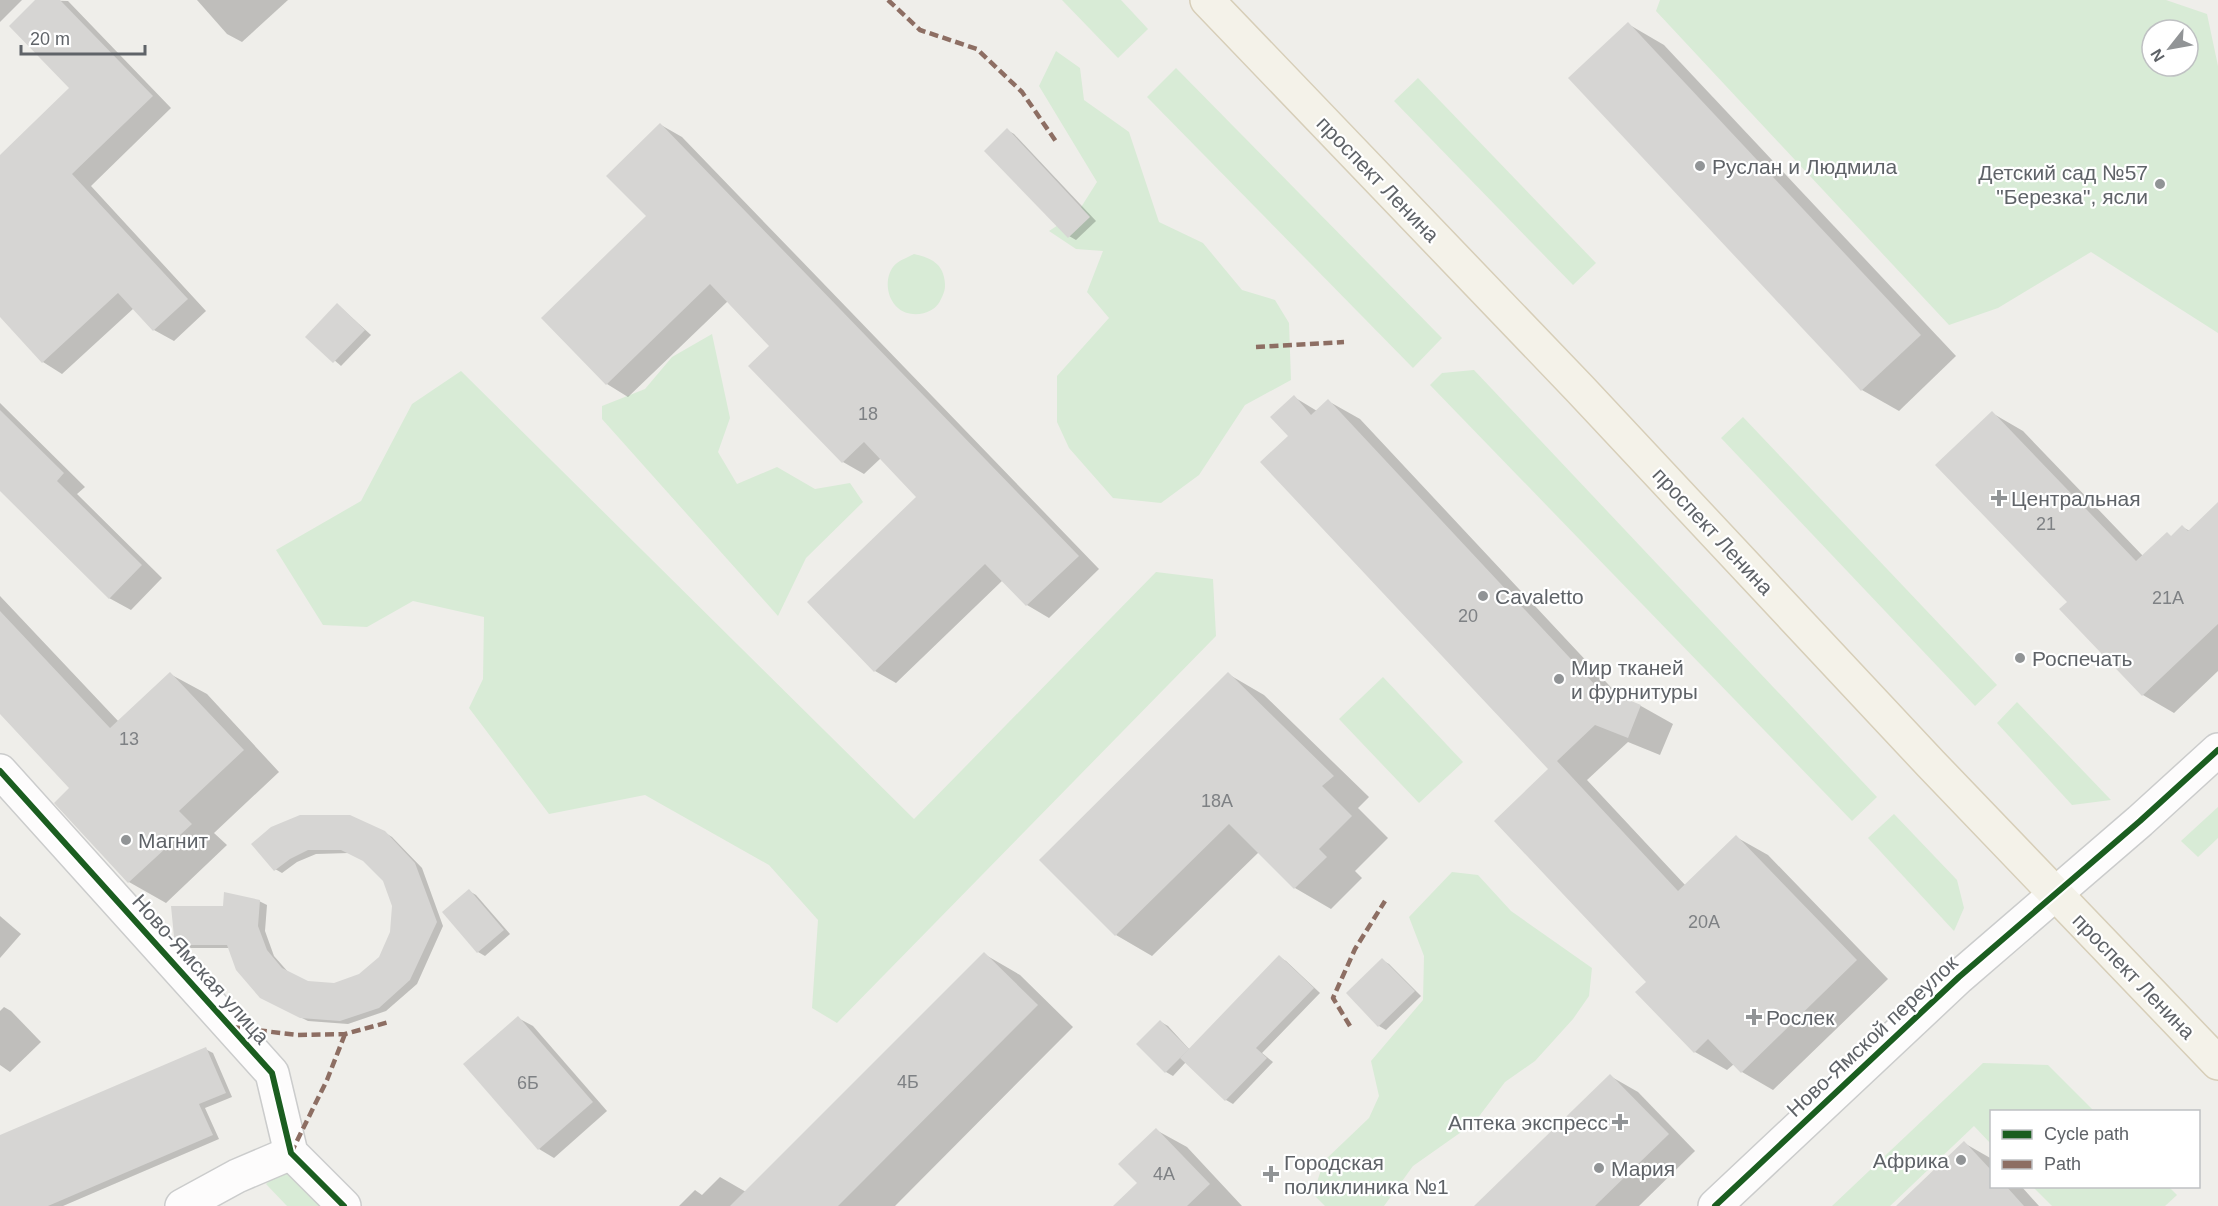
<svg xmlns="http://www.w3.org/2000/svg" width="2218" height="1206" viewBox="0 0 2218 1206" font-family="Arial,sans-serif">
  <rect width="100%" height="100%" fill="#efeeea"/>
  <g fill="#d8ebd6" fill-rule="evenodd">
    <path d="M1062,0h59l27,29 -30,29z"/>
    <path d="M1660,0h506l41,14 11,52v267l-127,-81 -93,56 -49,17 -293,-314zM2152,30h36v36h-36z"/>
    <path d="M1056,51l24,17 4,32 45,32 30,90 44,21 39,47 33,10 14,23 2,57 -46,25 -46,70 -38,28 -48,-5 -44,-50 -12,-26v-46l52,-58 -22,-26 16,-41 -27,-2 -27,-18 29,-19 19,-30 -58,-96z"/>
    <path d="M1176,68l266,270 -29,30 -266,-271z"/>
    <path d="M1418,78l178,185 -23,22 -179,-184z"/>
    <path d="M914,254c14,3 27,8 30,23 2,10 1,14 -3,22 -6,16 -31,20 -43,9 -13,-11 -14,-35 -1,-45 5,-4 12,-6 17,-9z"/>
    <path d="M712,334l18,84 -12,34 19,32 40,-17 38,22 35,-6 13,19 -57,56 -28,58 -176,-197v-13l43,-17 27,-32z"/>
    <path d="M1474,370l403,427 -25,24 -422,-436 12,-12z"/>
    <path d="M461,371l453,448 242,-247 57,7 3,57 -379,387 -25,-15 6,-88 -49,-55 -124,-70 -96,19 -80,-106 14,-29 1,-62 -71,-16 -46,26 -44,-2 -47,-75 85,-49 51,-97z"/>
    <path d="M1743,417l254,268 -22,21 -254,-268z"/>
    <path d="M1383,677l80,85 -44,41 -80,-84z"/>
    <path d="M2017,702l94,98 -39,5 -75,-82z"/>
    <path d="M2218,807v31l-20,19 -17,-16z"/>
    <path d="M1894,814l63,66 7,28 -10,23 -86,-93z"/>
    <path d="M1452,872l26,3 33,36 81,57 -3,28 -16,23 -38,42 -30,21 -31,41 -61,43 -29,40h-59l-12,-12 11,-33 45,-43 10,-22 -8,-35 52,-61 1,-44 -15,-39z"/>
    <path d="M1983,1063l65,2 46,46 -102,1 -1,32 -17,-18 -84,80h-58z"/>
    <path d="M287,1164l41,42h-41l-21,-22z"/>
    <path d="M2033,1187h136l8,8 -12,11h-113z"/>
  </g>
  <g fill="#0003">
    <path d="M0,0h22l-22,22z"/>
    <path d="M37,0l31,1 103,107 -80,78 115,125 -32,30 -20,-11 -20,-22 -72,66 -19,-12 -43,-47v-158l71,-69z"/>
    <path d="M197,0h91l-46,42 -15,-8z"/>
    <path d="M1628,24l36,21 292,311 -57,55 -37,-21z"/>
    <path d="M661,125l21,12 417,432 -50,49 -22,-13 -24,-25 -107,103 -21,-12 43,-174 -37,-39 -17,16 -21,-12 -72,-116 -43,-45 -100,96 -21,-13 41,-168z"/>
    <path d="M1007,130l7,4 82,87 -20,19 -7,-4z"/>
    <path d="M338,305l33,30 -30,31 -33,-29z"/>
    <path d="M1294,397l23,14 11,-10 32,18 261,279 20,8 32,18 -13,31 -32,-13 -41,38 99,106 50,-49 32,18 120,124 -115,111 -31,-18 -8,-8 -7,6 -32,-18 -47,-70 -98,-213 -260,-333z"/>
    <path d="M0,403l85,84 -8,7 85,84 -31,32 -22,-12 -109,-109z"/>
    <path d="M1992,413l31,18 120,125 24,-22 5,3 10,-10 8,4 28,-27v167l-44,42 -31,-18 -74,-93z"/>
    <path d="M0,596l119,126 51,-48 37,20 72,78 -65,61 13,12 -61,58 -37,-21 -73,-79 16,-14 -72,-77z"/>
    <path d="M1228,674l36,21 105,102 -11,11 30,30 -33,33 7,7 -31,31 -36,-21 -36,-36 -107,104 -36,-21z"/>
    <path d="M384,832l8,5 30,31 21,58 -26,58 -31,27 -38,13 -40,-3 -40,-20 -38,-53h-39l-8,-4 41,-37 35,-6 8,4 -2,26 9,25 15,17 19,10 27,1 25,-8 20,-18 12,-25 1,-27 -9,-26 -18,-19 -17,-8 -33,1 -19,8 -15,11 -7,-4 -22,-24z"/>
    <path d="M469,891l7,4 34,39 -25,22 -7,-4 -34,-39z"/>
    <path d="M0,916l21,18 -21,24z"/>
    <path d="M984,954l36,21 53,52 -178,179h-216l16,-16 7,5 18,-18 26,15z"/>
    <path d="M1279,957l7,4 34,32 -58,60 11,9 -40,42 -7,-4 -40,-38 -13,14 -7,-4 -5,-50 7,4 22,24z"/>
    <path d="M1382,960l7,4 32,32 -35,34 -7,-4z"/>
    <path d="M4,1007l7,4 30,31 -31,30 -10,-7v-54z"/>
    <path d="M518,1018l15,8 74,85 -53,47 -15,-9 -74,-85z"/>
    <path d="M205,1049l8,4 19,44 -27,11 14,31 -156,67h-63v-69z"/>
    <path d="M1610,1076l28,16 57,59 -56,55h-162z"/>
    <path d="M1156,1130l31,17 55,59h-127l24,-22z"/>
    <path d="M1964,1143l28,16v27h29l18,20h-141z"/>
  </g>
  <g fill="#d6d5d3">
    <path d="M35,0h25l93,96 -81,78 116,125 -35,32 -35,-38 -76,70 -42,-46v-162l69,-67 -60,-62z"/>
    <path d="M1628,22l293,313 -60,56 -293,-313z"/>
    <path d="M660,123l419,433 -53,50 -41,-42 -111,108 -67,-70 109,-105 -52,-55 -22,21 -94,-97 21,-20 -59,-62 -104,101 -65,-67 105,-102 -40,-40z"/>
    <path d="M1007,128l83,89 -22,21 -84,-87z"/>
    <path d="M337,303l28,27 -32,33 -28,-26z"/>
    <path d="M1294,395l17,20 17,-16 269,288 44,18 -13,33 -33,-13 -38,36 121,130 58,-56 121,125 -116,113 -33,-34 -14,14 -59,-61 11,-10 -152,-161 54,-52 -288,-307 28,-26 -18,-19z"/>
    <path d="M0,410l64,63 -7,8 85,84 -33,34 -109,-108z"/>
    <path d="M1992,411l144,150 31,-29 4,4 11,-11 6,6 30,-29v122l-76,72 -83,-87 8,-7 -132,-137z"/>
    <path d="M0,611l110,117 60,-56 74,78 -65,61 13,13 -64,59 -74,-80 15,-15 -69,-74z"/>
    <path d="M1228,672l106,104 -12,10 30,30 -33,33 8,8 -33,32 -65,-65 -114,112 -76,-76z"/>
    <path d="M300,815h50l35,16 30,32 22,59 -27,58 -31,28 -39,13 -40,-3 -40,-20 -24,-28 -9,-25h-45l-8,-8 -3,-31h52l1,-14 36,8 -2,26 9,24 15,18 26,13 26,2 25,-9 20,-17 11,-25 2,-26 -9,-25 -20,-20 -22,-11h-33l-18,9 -16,12 -23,-27 20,-17z"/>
    <path d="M469,889l35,41 -27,23 -35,-41z"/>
    <path d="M984,952l54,53 -178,179 -22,22h-108z"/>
    <path d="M1279,955l35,33 -58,60 11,10 -42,43 -45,-43z"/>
    <path d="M1382,958l33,33 -37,36 -32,-34z"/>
    <path d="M518,1016l75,86 -55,48 -75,-86z"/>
    <path d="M1160,1020l29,29 -24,24 -29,-29z"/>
    <path d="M206,1047l20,46 -27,11 14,31 -165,71h-48v-71z"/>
    <path d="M1610,1074l59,60 -74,72h-121z"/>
    <path d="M1156,1128l54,56 -23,22h-74l24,-23 -19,-19z"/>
    <path d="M1964,1141l28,30v15h14l18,20h-128z"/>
  </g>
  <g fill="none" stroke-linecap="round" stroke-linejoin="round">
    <g stroke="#cbcccc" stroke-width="36">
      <g id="minor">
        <path d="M0,771l272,302 19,80 53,53"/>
        <path d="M182,1206l55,-30 54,-23"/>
      </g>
    </g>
    <g stroke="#cbcccc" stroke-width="36">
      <path id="tertiary" d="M1715,1206l244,-229 181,-156 78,-71"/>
    </g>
    <g stroke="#d7ceb8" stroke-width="36">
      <path id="primary" d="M1207,0l373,389 351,375 287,299"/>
    </g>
    <use href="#minor" stroke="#fdfcfc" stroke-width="33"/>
    <use href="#tertiary" stroke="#fdfcfc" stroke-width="33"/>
    <use href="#primary" stroke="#f4f2e9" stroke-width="33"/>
    <g stroke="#8d6e63" stroke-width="4.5" stroke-dasharray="9 4.5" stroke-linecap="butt">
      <path d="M888,0l32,30 57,19 45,43 35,51"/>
      <path d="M1256,347l88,-5"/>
      <path d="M1350,1026l-17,-28 22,-49 30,-48"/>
      <path d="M231,1027l66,8 48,-1 44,-12"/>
      <path d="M291,1153l36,-73 18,-46"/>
    </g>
    <g stroke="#fff" stroke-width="10">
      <g id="cycleway">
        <path d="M0,771l272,302 19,80 53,53"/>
        <path d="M1715,1206l244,-229 181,-156 78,-71"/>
      </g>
    </g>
    <use href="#cycleway" stroke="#1b5e20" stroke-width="6"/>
  </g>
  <g fill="#919496" stroke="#fff" stroke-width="2">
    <circle cx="1700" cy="166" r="6"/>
    <circle cx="2160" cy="184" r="6"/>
    <path d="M1996 489h6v6h6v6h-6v6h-6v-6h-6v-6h6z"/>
    <circle cx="1483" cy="596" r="6"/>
    <circle cx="2020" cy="658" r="6"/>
    <circle cx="1559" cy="679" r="6"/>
    <circle cx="126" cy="840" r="6"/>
    <path d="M1751 1008h6v6h6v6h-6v6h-6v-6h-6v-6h6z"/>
    <path d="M1617 1113h6v6h6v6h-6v6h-6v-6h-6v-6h6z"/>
    <circle cx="1961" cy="1160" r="6"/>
    <circle cx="1599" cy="1168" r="6"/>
    <path d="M1268 1165h6v6h6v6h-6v6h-6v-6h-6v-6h6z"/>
  </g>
  <g text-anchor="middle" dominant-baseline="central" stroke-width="4.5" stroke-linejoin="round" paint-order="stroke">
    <g font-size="18" fill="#7e8184">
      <text x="868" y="414">18</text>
      <text x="2046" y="524">21</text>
      <text x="2168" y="598">21А</text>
      <text x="1468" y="616">20</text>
      <text x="129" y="739">13</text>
      <text x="1217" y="801">18А</text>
      <text x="1704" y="922">20А</text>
      <text x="908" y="1082">4Б</text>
      <text x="528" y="1083">6Б</text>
      <text x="1164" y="1174">4А</text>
    </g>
    <g font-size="21" fill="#5f6368" stroke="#fff" text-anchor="start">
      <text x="1712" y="166">Руслан и Людмила</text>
      <text x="2148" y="172" text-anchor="end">Детский сад №57<tspan x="2148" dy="24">"Березка", ясли</tspan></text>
      <text x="2011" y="498">Центральная</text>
      <text x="1495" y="596">Cavaletto</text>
      <text x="2032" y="658">Роспечать</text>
      <text x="1571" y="667">Мир тканей<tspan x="1571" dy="24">и фурнитуры</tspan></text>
      <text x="138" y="840">Магнит</text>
      <text x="1766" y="1017">Рослек</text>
      <text x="1608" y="1122" text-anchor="end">Аптека экспресс</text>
      <text x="1949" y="1160" text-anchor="end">Африка</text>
      <text x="1284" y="1162">Городская<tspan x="1284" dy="24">поликлиника №1</tspan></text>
      <text x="1611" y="1168">Мария</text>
    </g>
    <g font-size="21" fill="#5f6368" stroke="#fff">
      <text transform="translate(1378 179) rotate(46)">проспект Ленина</text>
      <text transform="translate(1713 531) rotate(47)">проспект Ленина</text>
      <text transform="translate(201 969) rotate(48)">Ново-Ямская улица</text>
      <text transform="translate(2134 976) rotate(46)">проспект Ленина</text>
      <text transform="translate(1872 1036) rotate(-43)">Ново-Ямской переулок</text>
    </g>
  </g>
  <rect x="1990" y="1110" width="210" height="78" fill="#ffffff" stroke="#bfc1c3" stroke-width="1.5"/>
  <rect x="2002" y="1130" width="30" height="9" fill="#1b5e20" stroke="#bfc1c3" stroke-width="1.5"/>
  <text x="2044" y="1140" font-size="18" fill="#5f6368">Cycle path</text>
  <rect x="2002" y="1160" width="30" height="9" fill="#8d6e63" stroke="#bfc1c3" stroke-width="1.5"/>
  <text x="2044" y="1170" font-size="18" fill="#5f6368">Path</text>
  <g transform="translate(2170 48) rotate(239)"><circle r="28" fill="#ffffff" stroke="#bfc1c3" stroke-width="1.5"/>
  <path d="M0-4.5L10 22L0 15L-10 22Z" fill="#919496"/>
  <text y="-9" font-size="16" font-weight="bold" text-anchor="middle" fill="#5f6368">N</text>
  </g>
  <path d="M21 45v9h124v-9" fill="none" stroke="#5f6368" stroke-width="3"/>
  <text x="30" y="45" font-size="18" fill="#5f6368" stroke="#ffffff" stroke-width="4.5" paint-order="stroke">20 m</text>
</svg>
